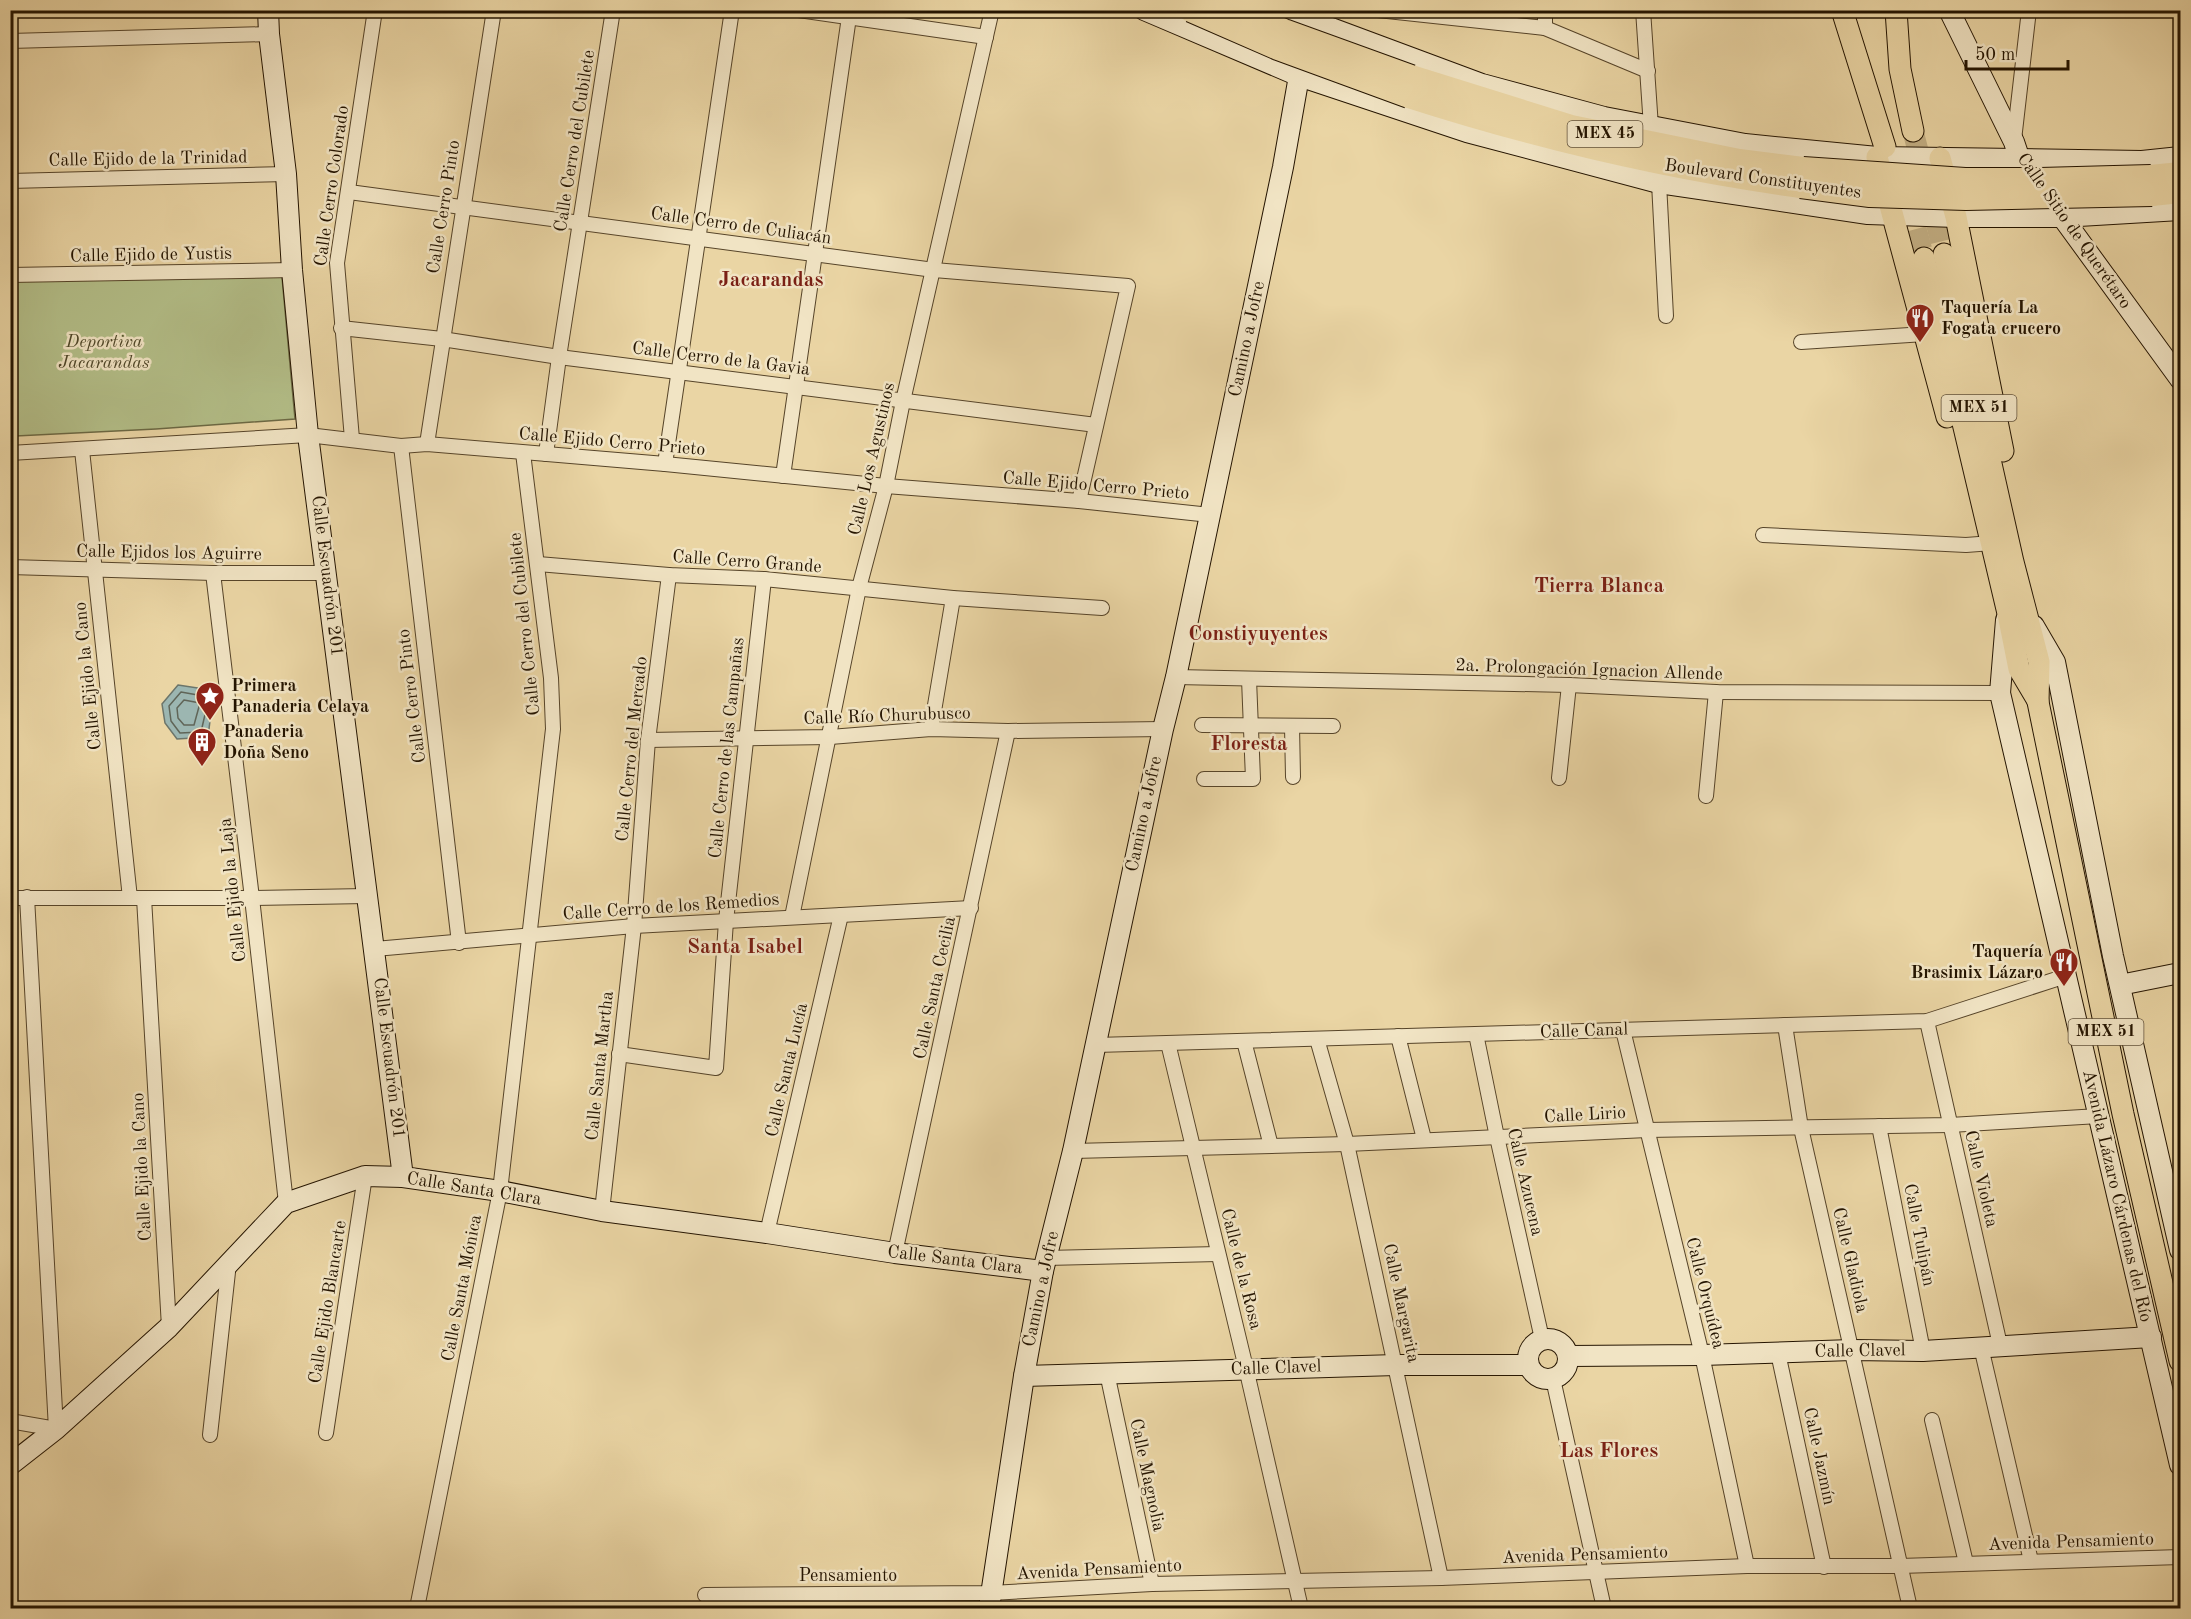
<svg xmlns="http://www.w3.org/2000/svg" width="2191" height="1619" viewBox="0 0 2191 1619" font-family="'Old Standard TT',serif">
  <rect width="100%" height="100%" fill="#ead5a4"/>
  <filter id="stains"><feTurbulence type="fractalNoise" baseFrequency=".00333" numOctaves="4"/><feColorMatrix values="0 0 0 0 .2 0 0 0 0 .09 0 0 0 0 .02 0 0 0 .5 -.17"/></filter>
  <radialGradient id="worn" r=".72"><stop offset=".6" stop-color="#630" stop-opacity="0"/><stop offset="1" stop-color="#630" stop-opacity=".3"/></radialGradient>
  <path fill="#b3be88" stroke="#6c6944" stroke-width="1.5" d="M12,275l270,2 13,142 -139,10 -140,7z"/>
  <path fill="#9cb6b1" stroke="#6c756a" stroke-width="1.5" d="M178,685l40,6 -8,30 -2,16 -31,2 -12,-16 -3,-19z"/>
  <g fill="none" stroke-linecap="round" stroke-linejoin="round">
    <g stroke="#606558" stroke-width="1.5">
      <path d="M181,692l28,5 -8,35 -21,1 -9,-12 -2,-15z"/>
      <path d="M184,700l16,3 -6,22h-10l-6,-7 -1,-10z"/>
    </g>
    <g stroke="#c2ae83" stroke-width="21" stroke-dasharray="21 10" stroke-linecap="butt">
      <path d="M1913,131l31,123"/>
      <path d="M1908,199l16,59"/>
    </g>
    <g stroke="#564429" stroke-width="16">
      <g id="street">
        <path d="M799,10l187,27"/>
        <path d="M1378,10l167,18 103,43"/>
        <path d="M1643,10l8,117"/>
        <path d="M1545,28v-18"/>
        <path d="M10,41l259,-7"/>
        <path d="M2014,140l15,-130"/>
        <path d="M10,181l276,-7"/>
        <path d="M1659,183l7,133"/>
        <path d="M349,192l585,78 194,16 -49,215"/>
        <path d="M10,275l282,-5"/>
        <path d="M341,328l101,11 117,18 537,68"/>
        <path d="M1801,342l124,-8"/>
        <path d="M352,439l-15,-176 38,-253"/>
        <path d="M427,444l67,-434"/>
        <path d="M401,446l58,497"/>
        <path d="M82,450l48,448"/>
        <path d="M10,453l298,-18 93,11 26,-2 238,20 221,22 193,15 131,14"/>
        <path d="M546,454l13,-97 54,-347"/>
        <path d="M665,464l67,-454"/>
        <path d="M783,476l66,-459"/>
        <path d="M1763,535l203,10 26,-2"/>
        <path d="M538,564l131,11 95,4 189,19 149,10"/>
        <path d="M10,567l203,6h115"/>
        <path d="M213,573l39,325 34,305"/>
        <path d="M1176,677l393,8 147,7 284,1"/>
        <path d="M1202,725l131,1"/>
        <path d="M1292,726l1,51"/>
        <path d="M931,729l22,-131"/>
        <path d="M648,740l182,-3 101,-8 77,2 155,-2"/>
        <path d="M1559,778l10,-93"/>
        <path d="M1204,779h49l-4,-100"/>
        <path d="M1706,796l10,-104"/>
        <path d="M10,898h242l114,-2"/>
        <path d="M144,898l25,429"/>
        <path d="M792,917l67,-329 27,-102 17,-85 89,-391"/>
        <path d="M375,949l259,-23 337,-18"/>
        <path d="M1927,1021l73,324"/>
        <path d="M1785,1025l16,103 109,480"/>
        <path d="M1623,1030l79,325 45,211"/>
        <path d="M1476,1034l21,103 45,202"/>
        <path d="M1398,1036l26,103"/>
        <path d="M1317,1039l30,105 94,434"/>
        <path d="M1244,1041l27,105"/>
        <path d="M1168,1043l78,325 55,240"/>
        <path d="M1096,1045l831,-24 139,-45"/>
        <path d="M619,1054l97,14 10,-147 38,-342"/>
        <path d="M1879,1126l44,225"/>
        <path d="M1073,1151l274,-7 300,-14 303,-5 149,-9"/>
        <path d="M602,1211l32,-285 14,-186 21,-165"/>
        <path d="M767,1233l74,-318"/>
        <path d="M895,1253l113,-522"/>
        <path d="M1046,1258l172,-4"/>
        <path d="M1981,1347l50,214"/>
        <path d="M1778,1353l46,214"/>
        <path d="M1107,1373l45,211"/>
        <path d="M1553,1379l51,229"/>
        <path d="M1932,1420l34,143"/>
        <path d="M10,1421l46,8 -29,-532"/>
        <path d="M326,1433l39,-257"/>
        <path d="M210,1435l19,-172"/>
        <path d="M705,1595l286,-2 161,-9 289,-6 306,-12h153l280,-9"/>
        <path d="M417,1608l83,-417 53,-462 -2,-51 -28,-225"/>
      </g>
    </g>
    <g stroke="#241400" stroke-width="22">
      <g id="secondary">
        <path d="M268,10l1,24 17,140 6,96 16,165 95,742"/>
        <path d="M1144,10l155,66 168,56 192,51 209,31 88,3h106l118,-7"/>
        <path d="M1283,10l199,74 122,33 141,27 132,13 265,4 38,-4"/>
        <path d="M1949,10l65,132 6,18 7,9"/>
        <path d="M2057,210l123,169"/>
        <path d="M2006,620l-6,73 180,772"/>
        <path d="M2034,626l21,36 58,294 67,294"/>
        <path d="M2120,985l60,-12"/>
        <circle cx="1548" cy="1359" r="20"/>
        <path d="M1569,1356l133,-1 150,-5 71,1 228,-14"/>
        <path d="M1024,1376l372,-11h132"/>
        <path d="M10,1465l46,-36 113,-102 117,-124 79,-27 38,1 97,14 102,20 165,22 128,20 148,18"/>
        <path d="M989,1608l35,-232 19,-105 30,-120 90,-422 13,-52 107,-510 16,-91 15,-66"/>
      </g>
    </g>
    <g stroke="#241400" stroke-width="23">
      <g id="primary">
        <path d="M1842,10l43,137"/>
        <path d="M1896,10l4,59 13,62"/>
        <path d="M1877,157l70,260"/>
        <path d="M1940,158l16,59 47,234"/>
        <path d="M1944,254l69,308 26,100 -1,40 85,412 57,247"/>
        <path d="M1924,258l83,351 12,60 19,32"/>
      </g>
    </g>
    <g stroke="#241400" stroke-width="26">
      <g id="highway">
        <path d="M1411,77l160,50 168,34 64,8"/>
        <path d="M1409,96c128,41 258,72 392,90"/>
        <path d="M2151,177l29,-3"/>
        <path d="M2152,194l28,-3"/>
      </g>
    </g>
    <use href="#street" stroke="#f1e4c4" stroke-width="14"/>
    <use href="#secondary" stroke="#f1e4c4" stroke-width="20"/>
    <use href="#primary" stroke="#ead5a4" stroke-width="21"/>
    <use href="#highway" stroke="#ead5a4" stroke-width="24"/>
    <g stroke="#241400" stroke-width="26" stroke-linecap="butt">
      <g id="highway-bridge">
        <path d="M1191,10l87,38 131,48"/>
        <path d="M1236,10l48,21 127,46"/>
        <path d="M1803,169l162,11h75l111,-3"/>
        <path d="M1801,186l69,9 96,3 186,-4"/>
      </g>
    </g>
    <use href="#highway-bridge" stroke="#ead5a4" stroke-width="24"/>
  </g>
  <defs>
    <g id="restaurant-pin" transform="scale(1.5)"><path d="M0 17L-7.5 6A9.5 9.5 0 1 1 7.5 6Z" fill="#8f2418" stroke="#f1e4c4"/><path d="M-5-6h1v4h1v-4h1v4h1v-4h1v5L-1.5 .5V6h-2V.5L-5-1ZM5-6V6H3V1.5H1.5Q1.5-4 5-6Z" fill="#fff"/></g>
    <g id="sight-pin" transform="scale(1.5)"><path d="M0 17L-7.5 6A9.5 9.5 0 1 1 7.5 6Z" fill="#8f2418" stroke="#f1e4c4"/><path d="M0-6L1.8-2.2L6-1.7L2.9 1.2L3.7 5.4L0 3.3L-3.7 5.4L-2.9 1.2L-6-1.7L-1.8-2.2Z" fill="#fff"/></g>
    <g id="building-pin" transform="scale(1.5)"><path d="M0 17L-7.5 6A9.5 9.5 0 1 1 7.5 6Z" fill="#8f2418" stroke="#f1e4c4"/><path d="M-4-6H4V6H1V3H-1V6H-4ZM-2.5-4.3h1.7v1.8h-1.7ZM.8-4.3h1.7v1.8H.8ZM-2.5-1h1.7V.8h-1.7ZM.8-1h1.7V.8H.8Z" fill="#fff"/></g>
  </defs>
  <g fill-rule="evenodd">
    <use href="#restaurant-pin" x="1920" y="318"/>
    <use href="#sight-pin" x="210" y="696"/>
    <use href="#building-pin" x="202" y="742"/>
    <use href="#restaurant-pin" x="2064" y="962"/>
  </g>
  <g text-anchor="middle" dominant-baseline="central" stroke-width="5" stroke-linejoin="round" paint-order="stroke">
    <g fill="#f1e4c4" stroke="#62523b" stroke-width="1.5">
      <rect x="1567.5" y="121" width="75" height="26" rx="4.5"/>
      <rect x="1941.5" y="395" width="75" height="26" rx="4.5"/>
      <rect x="2068.5" y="1019" width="75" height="26" rx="4.5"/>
    </g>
    <g font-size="16" font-weight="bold" fill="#241400">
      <text x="1605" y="134">MEX 45</text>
      <text x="1979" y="408">MEX 51</text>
      <text x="2106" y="1032">MEX 51</text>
    </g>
    <g font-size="18" fill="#241400" stroke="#f1e4c4">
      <text transform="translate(575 141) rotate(-81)">Calle Cerro del Cubilete</text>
      <text transform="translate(148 159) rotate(-1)">Calle Ejido de la Trinidad</text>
      <text transform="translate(1763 179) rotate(8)">Boulevard Constituyentes</text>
      <text transform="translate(332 186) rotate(-82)">Calle Cerro Colorado</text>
      <text transform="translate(444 207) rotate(-81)">Calle Cerro Pinto</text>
      <text transform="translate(741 226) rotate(8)">Calle Cerro de Culiacán</text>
      <text transform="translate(2074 231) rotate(55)">Calle Sitio de Querétaro</text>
      <text transform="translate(151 255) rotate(-1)">Calle Ejido de Yustis</text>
      <text transform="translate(1247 339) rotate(-78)">Camino a Jofre</text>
      <text transform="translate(721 359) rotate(7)">Calle Cerro de la Gavia</text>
      <text transform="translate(612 442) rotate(5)">Calle Ejido Cerro Prieto</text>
      <text transform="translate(872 459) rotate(-77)">Calle Los Agustinos</text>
      <text transform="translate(1096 486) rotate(5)">Calle Ejido Cerro Prieto</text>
      <text transform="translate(169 553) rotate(1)">Calle Ejidos los Aguirre</text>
      <text transform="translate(747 562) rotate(4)">Calle Cerro Grande</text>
      <text transform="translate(327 576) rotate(83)">Calle Escuadrón 201</text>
      <text transform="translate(525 624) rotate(-96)">Calle Cerro del Cubilete</text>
      <text transform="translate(1589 670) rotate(2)">2a. Prolongación Ignacion Allende</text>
      <text transform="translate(88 676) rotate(-96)">Calle Ejido la Cano</text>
      <text transform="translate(412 696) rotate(-97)">Calle Cerro Pinto</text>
      <text transform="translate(887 716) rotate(-2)">Calle Río Churubusco</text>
      <text transform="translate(727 748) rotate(-84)">Calle Cerro de las Campañas</text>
      <text transform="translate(632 749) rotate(-84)">Calle Cerro del Mercado</text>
      <text transform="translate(1144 814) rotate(-78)">Camino a Jofre</text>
      <text transform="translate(233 890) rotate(-96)">Calle Ejido la Laja</text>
      <text transform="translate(671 907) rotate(-4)">Calle Cerro de los Remedios</text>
      <text transform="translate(935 988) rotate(-78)">Calle Santa Cecilia</text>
      <text transform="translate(1584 1031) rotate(-2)">Calle Canal</text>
      <text transform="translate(389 1058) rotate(83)">Calle Escuadrón 201</text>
      <text transform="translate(600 1066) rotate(-84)">Calle Santa Martha</text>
      <text transform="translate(787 1070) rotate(-77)">Calle Santa Lucía</text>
      <text transform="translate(1585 1115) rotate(-3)">Calle Lirio</text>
      <text transform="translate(142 1167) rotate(-93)">Calle Ejido la Cano</text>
      <text transform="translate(1981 1179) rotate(77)">Calle Violeta</text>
      <text transform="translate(1525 1182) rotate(77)">Calle Azucena</text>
      <text transform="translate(474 1189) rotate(9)">Calle Santa Clara</text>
      <text transform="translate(2117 1196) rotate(77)">Avenida Lázaro Cárdenas del Río</text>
      <text transform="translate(1919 1235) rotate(79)">Calle Tulipán</text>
      <text transform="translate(955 1260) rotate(7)">Calle Santa Clara</text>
      <text transform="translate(1850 1260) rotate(77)">Calle Gladiola</text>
      <text transform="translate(1241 1269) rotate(76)">Calle de la Rosa</text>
      <text transform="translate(462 1288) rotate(-79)">Calle Santa Mónica</text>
      <text transform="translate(1041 1289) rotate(-78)">Camino a Jofre</text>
      <text transform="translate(1705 1293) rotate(76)">Calle Orquídea</text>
      <text transform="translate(328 1302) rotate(-81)">Calle Ejido Blancarte</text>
      <text transform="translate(1401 1303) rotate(78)">Calle Margarita</text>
      <text transform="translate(1860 1351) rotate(-1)">Calle Clavel</text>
      <text transform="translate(1276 1368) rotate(-2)">Calle Clavel</text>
      <text transform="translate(1819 1456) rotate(78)">Calle Jazmín</text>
      <text transform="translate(1147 1475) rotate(78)">Calle Magnolia</text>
      <text transform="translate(2071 1542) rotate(-2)">Avenida Pensamiento</text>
      <text transform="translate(1585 1555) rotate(-2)">Avenida Pensamiento</text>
      <text transform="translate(1099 1570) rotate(-3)">Avenida Pensamiento</text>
      <text x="848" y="1576">Pensamiento</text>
    </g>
    <g font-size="18" font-weight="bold" fill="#241400" stroke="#f1e4c4" text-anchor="start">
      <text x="1941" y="308">Taquería La<tspan x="1941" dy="21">Fogata crucero</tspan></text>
      <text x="231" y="686">Primera<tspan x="231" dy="21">Panaderia Celaya</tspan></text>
      <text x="223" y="732">Panaderia<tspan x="223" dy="21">Doña Seno</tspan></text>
      <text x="2043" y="952" text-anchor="end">Taquería<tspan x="2043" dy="21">Brasimix Lázaro</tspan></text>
    </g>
    <g font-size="18" font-style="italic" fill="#4f4729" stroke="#f1e4c4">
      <text x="104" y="342">Deportiva<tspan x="104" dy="21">Jacarandas</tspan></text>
    </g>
    <g font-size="21" font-weight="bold" fill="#7a1f14" stroke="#f1e4c4">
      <text x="771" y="280">Jacarandas</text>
      <text x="1599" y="586">Tierra Blanca</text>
      <text x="1258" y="634">Constiyuyentes</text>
      <text x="1249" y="744">Floresta</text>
      <text x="745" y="947">Santa Isabel</text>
      <text x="1609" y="1451">Las Flores</text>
    </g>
  </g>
  <rect width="2191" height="1619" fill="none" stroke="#ead5a4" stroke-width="36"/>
  <rect x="12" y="12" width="2167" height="1595" fill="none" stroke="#241400" stroke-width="3"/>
  <rect x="18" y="18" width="2155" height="1583" fill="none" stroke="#241400" stroke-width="1.5"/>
  <path d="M1966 60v9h102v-9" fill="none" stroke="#241400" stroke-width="3"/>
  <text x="1975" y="60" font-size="18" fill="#241400" stroke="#f1e4c4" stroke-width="4.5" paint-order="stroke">50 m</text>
  <rect width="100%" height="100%" filter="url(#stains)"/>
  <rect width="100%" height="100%" fill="url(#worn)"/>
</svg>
